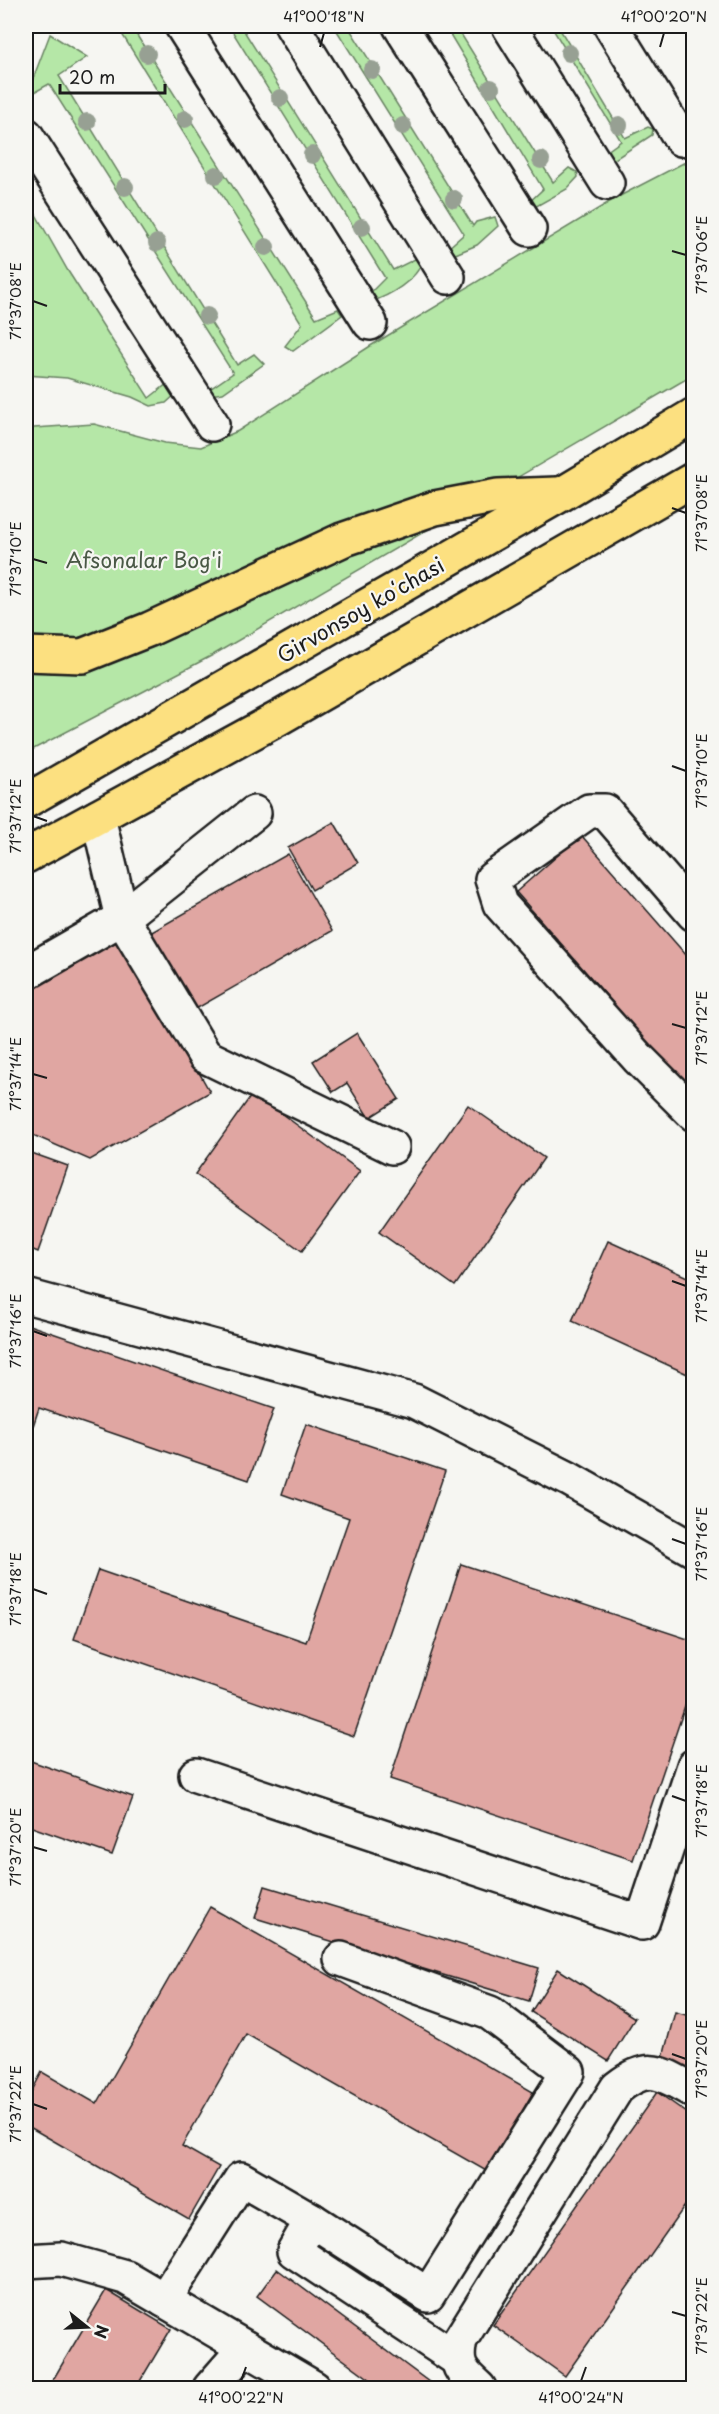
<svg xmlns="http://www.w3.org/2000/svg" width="719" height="2414" viewBox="0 0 719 2414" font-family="'Playpen Sans',sans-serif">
  <rect width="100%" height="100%" fill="#f6f6f2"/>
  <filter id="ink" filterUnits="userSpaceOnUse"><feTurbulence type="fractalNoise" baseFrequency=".0167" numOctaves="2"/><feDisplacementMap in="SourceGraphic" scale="12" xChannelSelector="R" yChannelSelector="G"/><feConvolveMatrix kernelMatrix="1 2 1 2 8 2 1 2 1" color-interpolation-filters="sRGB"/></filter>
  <g filter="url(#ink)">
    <g fill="#b5e7a7" stroke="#688262" stroke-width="1.5">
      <path d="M117,26h14l185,292 22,-9 4,6 -49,36 -8,-5 17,-22z"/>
      <path d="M229,26h12l152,244 22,-11 8,2c-7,19 -33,35 -53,41l2,-11 13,-13z"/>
      <path d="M334,26h14l125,200 3,-4 19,-5 3,9 -21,19 -24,10 -6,-6 17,-15z"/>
      <path d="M445,26h11l97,156 16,-14 8,4 1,5 -11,12 -34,19 -8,-2 18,-17z"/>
      <path d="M551,26h7l67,112 23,-11 5,2 -1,6 -37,24h-10l-2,-5 18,-13z"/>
      <path d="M50,34l37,23 -28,19 178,289 17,-11 10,10 -41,29 -13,2v-6l23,-16 -184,-289 -23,13z"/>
      <path d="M693,158v217l-480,280 -187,98v-319l8,-6 60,-4 71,19 36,4 37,-16 134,-86 244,-147z"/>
      <path d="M26,197l42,74 81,127 18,-14 10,9 -11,10 -15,3 -19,-9 -65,-19 -41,-3z"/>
    </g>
    <g fill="#e0a6a2" stroke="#1c1c1c" stroke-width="1.5">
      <path d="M334,822l24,41 -46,27 -24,-42z"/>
      <path d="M581,835l113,129v132l-178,-204z"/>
      <path d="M288,854l44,77 -138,79 -44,-77z"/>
      <path d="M122,936l88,156 -120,68 -64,-28v-142z"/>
      <path d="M357,1033l42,66 -30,19 -22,-35 -14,9 -20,-31z"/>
      <path d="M253,1093l107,78 -58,80 -107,-77z"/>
      <path d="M468,1105l76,53 -89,128 -76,-54z"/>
      <path d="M26,1151l42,15 -30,86 -12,-5z"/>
      <path d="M608,1241l86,39v97l-122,-56z"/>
      <path d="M26,1324l248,85 -25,71 -210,-72 -13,39z"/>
      <path d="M306,1424l139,47 -91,265 -280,-97 24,-69 208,72 43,-124 -67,-24z"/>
      <path d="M461,1564l233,77v39l-61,180 -243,-81z"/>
      <path d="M28,1760l105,37 -21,58 -86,-30v-57z"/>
      <path d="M265,1886l274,82 -10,33 -274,-83z"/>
      <path d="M210,1907l323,185 -45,80 -242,-138 -64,112 37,21 -30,52 -163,-94v-23l16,-30 55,32z"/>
      <path d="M558,1969l77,49 -27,43 -77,-49z"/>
      <path d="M675,2012l19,5v52l-32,-8z"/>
      <path d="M657,2092l37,26v75l-129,183 -72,-51z"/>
      <path d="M277,2269l160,119h-55l-125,-92z"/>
      <path d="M106,2290l65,39 -35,59h-88z"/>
    </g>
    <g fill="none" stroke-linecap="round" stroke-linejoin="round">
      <g stroke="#1c1c1c" stroke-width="38">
        <g id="minor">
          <path d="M182,26l188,297"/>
          <path d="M292,26l156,251"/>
          <path d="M400,26l129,203"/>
          <path d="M509,26l98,157"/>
          <path d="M611,26l70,113"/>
          <path d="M26,135l186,289"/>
          <path d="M98,817l24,101 83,138 187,91"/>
          <path d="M694,914l-89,-103h-16l-97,68 8,25 138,154 56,56"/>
          <path d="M26,973l96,-55 132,-105"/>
          <path d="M26,1296l388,105 155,78 125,71"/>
          <path d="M196,1775l446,148 52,-157"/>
          <path d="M312,2220l-18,31 163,108"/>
          <path d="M26,2261l35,-2 64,18 189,111"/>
          <path d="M164,2300l77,-121 71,41 116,75 140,-223 -78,-59 -149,-54"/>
          <path d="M210,2388l35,-40"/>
          <path d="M479,2388c-19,-17 -24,-22 -19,-48l157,-252c33,-26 43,-15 77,3"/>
        </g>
      </g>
      <g stroke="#1c1c1c" stroke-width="38">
        <g id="major">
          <path d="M26,654l56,2 68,-27 192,-89 93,-32 63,-12 59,-2"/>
          <path d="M26,801l536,-307 132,-79"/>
          <path d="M26,856l253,-138 415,-239"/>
        </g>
      </g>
      <use href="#minor" stroke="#f6f6f2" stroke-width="33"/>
      <use href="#major" stroke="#fce080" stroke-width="33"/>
    </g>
    <g fill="#97a093">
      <circle cx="569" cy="53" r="9"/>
      <circle cx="147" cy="54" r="9"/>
      <circle cx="372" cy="70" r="9"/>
      <circle cx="491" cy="88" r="9"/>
      <circle cx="280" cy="98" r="9"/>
      <circle cx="185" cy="119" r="9"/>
      <circle cx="87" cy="122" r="9"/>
      <circle cx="619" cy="125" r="9"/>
      <circle cx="403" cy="126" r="9"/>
      <circle cx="312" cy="155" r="9"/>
      <circle cx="541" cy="160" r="9"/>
      <circle cx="216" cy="175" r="9"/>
      <circle cx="125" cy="187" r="9"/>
      <circle cx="454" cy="199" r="9"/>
      <circle cx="362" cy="227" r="9"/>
      <circle cx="157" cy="243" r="9"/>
      <circle cx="266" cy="247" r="9"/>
      <circle cx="207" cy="316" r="9"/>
    </g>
  </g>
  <path fill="none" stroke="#1c1c1c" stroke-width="2" d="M320,47l4,-14M660,47l4,-14M672,251l14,4M33,301l14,5M672,508l14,5M33,559l14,4M672,766l14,5M33,816l14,5M672,1024l14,4M33,1074l14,4M672,1281l14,5M33,1331l14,5M672,1539l14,5M33,1589l14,5M672,1796l14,5M33,1847l14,4M672,2054l14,5M33,2104l14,5M672,2312l14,4M241,2381l5,-14M581,2381l5,-14"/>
  <g text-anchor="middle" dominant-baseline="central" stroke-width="4.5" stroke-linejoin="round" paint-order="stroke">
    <g font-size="21" fill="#4a5946" stroke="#f6f6f2">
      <text x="144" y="559">Afsonalar Bog'i</text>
    </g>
    <g font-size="21" fill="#1c1c1c" stroke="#f6f6f2">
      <text transform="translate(360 609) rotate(-30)">Girvonsoy koʻchasi</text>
    </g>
  </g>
  <rect width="719" height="2414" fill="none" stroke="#f6f6f2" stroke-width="66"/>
  <g transform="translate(87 2327) rotate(108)" stroke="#f6f6f2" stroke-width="4.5" paint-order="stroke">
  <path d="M0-4.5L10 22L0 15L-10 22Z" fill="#1c1c1c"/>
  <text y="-9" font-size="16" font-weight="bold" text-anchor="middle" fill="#1c1c1c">N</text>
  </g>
  <path d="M60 84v9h105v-9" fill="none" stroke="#1c1c1c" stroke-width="3"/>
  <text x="69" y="84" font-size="18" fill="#1c1c1c" stroke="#f6f6f2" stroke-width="4.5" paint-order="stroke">20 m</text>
  <rect x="33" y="33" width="653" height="2348" fill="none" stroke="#1c1c1c" stroke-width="2"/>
  <g font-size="15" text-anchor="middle" fill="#1c1c1c">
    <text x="324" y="22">41°00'18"N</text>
    <text x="664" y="22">41°00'20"N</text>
    <text transform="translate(702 255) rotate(-90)" y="5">71°37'06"E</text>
    <text transform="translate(16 301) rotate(-90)" y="5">71°37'08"E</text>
    <text transform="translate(702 513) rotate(-90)" y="5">71°37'08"E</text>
    <text transform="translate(16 559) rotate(-90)" y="5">71°37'10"E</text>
    <text transform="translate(702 771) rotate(-90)" y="5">71°37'10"E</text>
    <text transform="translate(16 816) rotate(-90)" y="5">71°37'12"E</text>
    <text transform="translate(702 1028) rotate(-90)" y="5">71°37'12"E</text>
    <text transform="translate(16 1074) rotate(-90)" y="5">71°37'14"E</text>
    <text transform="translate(702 1286) rotate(-90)" y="5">71°37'14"E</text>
    <text transform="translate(16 1331) rotate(-90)" y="5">71°37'16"E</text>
    <text transform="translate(702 1544) rotate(-90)" y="5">71°37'16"E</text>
    <text transform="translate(16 1589) rotate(-90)" y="5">71°37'18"E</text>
    <text transform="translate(702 1801) rotate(-90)" y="5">71°37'18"E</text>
    <text transform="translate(16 1847) rotate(-90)" y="5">71°37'20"E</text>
    <text transform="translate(702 2059) rotate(-90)" y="5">71°37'20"E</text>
    <text transform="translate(16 2104) rotate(-90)" y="5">71°37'22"E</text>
    <text transform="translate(702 2316) rotate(-90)" y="5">71°37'22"E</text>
    <text x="241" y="2403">41°00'22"N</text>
    <text x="581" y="2403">41°00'24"N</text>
  </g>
</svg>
